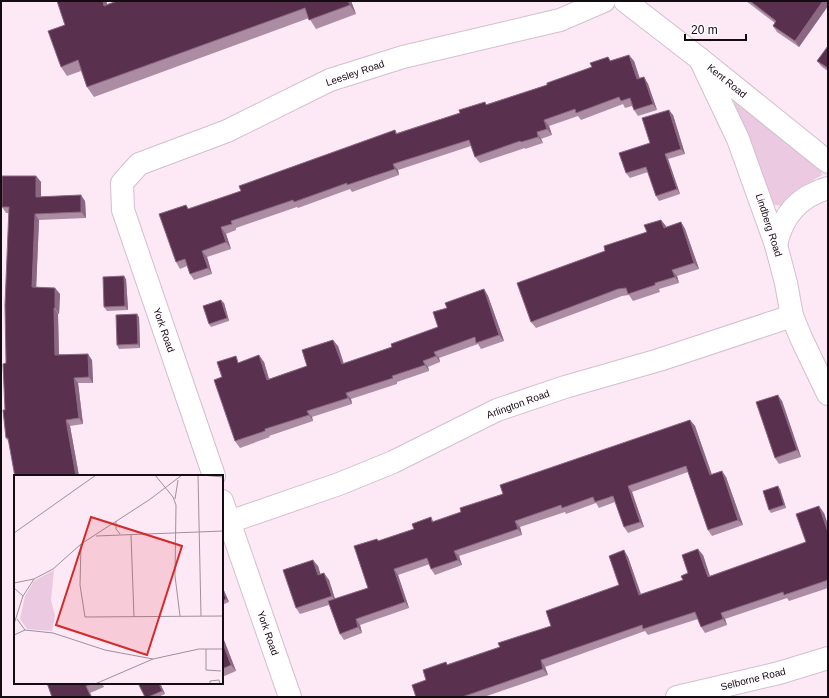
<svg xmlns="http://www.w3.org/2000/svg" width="829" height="698" viewBox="0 0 829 698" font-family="Arial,sans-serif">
  <rect width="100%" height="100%" fill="#fde8f6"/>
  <path fill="#eac9e1" d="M736,101l84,68 2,6 -18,10 -23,21 -6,-1 -3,-4 -25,-68 -12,-27 -1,-3z"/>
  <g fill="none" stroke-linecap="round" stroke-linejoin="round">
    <g stroke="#d3bfcd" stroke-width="24">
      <g id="minor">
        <path d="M625,1l75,58 128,103"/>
        <path d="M700,59l38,80 38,106 10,38 6,33 10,24 26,54"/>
        <path d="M776,245c6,-29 23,-49 52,-57"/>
        <path d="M214,476l-91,-266 -1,-27 17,-19 88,-33 103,-51 73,-23 157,-37 44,-19"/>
        <path d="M222,501l68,196"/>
        <path d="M229,522l110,-38 54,-22 104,-52 68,-23 94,-27 133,-44"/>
        <path d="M677,697l102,-24 49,-15"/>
      </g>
    </g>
    <use href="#minor" stroke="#fff" stroke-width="22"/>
  </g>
  <g fill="#ab8ca2">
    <path d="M57,1h49l1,3 10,-3h234l5,13 -40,15 -7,-11 -215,79 -7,-10 -6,-16 -14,5 -6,-9 4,-42z"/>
    <path d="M746,1h82v5l-29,41 -22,-15 -4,-6 2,-3z"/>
    <path d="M828,46v25l-6,-4 -5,-6z"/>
    <path d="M608,57l3,4h23l6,18 4,-2 4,7 9,26 -19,6 -4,-6 -2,-4 -7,2 -2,-4 -42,16 -3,-4 -29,10 3,9 -11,4 2,4 -18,6v-1l-45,15 -5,-6 -4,-11 -73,24 1,5 -47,17 -2,-3 -52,19 -1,-1 -61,21v2l-10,4 5,15 -24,8 5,17 -18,6 -4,-6 -3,-8 -7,3 -4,-7 13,-53 52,-18 154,-61 2,3 150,-48 45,-18z"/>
    <path d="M673,115l12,39 -17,5 12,35 -21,7 -3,-5 -8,-24 -18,6 -4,-5z"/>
    <path d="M36,176l5,6v15l44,4 1,17 -47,2 -3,67 24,7 -1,20h-1l1,40 33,6 1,23h-15l5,41 -13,2 9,50h-64l-6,-34 -3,-4 -1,-28 1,-47 3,-150h-3l-4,-6z"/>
    <path d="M661,220l5,7 15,-5 4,7 14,40 -22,7 2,7 -20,6 1,3 -27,9 -4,-6 -7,1 -86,32 -5,-6z"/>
    <path d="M126,279l2,31 -21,1 -3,-4z"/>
    <path d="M484,289l4,7 16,45 -23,8 -3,-5 -39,14 1,4 -12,5 1,4 -32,11v2l-46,15 1,5 -40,13 1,4 -44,15 1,1 -30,11 -5,-7 -13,-64 18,-15h24l5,17 38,-13 31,-20 6,18 48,-17 46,-20 9,-19z"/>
    <path d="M224,303l5,18 -18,6 -2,-3z"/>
    <path d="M139,317l1,31 -21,1 -2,-4z"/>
    <path d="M782,401l19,56 -22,7 -4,-6z"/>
    <path d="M690,420l5,6 17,49 14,2 17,48 -31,11 -4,-6 -20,-58 -56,20 12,35 -16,6 -4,-6 -9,-25 -16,6 -3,-5 -30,11 -1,-2 -45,15 2,8 -63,21 3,9 -27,10 -4,-6 -1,-5 -32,11 11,33 -49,17 2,8 -18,7 -4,-6 -11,-29 -29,9 -4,-6 22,-42 2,9 9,5 6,19 33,-11 9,-49 2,2 35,-12 17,-12 3,5 27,-10 42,-18z"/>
    <path d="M780,489l6,19 -15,5 -2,-3z"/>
    <path d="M824,513l4,12v63l-39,13 -2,-3 -62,21 2,6 -22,8 -4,-6 -3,-8 -50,16 -3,-4 -100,36 3,8 -64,22h-68l10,-17 22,-16 52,-17 51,-21 68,-41 9,-28 13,37 42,-14 20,-25 7,21 96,-34z"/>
    <path d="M222,586l7,16 -7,3z"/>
    <path d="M222,635l14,36 -14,6z"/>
    <path d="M47,683h55l2,4 -14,6 2,4h-40z"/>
    <path d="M160,683l5,11 -7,3h-13z"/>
  </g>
  <g fill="#8a6881">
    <path d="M103,1h3l5,14 -7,-9z"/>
    <path d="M348,1h3l5,13 -6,-9z"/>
    <path d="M823,1h5v5l-29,41 -4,-6z"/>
    <path d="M629,55l5,6 8,25 -5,-7z"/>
    <path d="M644,77l4,7 9,26 -4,-6z"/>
    <path d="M669,110l4,5 12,39 -4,-5z"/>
    <path d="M544,120l5,6 3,9 -5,-6z"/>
    <path d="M537,132l4,7 2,4 -5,-6z"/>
    <path d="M665,154l3,5 12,35 -3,-5z"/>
    <path d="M393,164l5,6 1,5 -4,-6z"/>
    <path d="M36,176l5,6v21l-5,-6z"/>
    <path d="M81,195l4,6 1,17 -5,-6z"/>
    <path d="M35,214l4,6 -3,73 -4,-6z"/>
    <path d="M661,220l5,6 3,8 -5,-6z"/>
    <path d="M681,222l4,7 14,40 -5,-6z"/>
    <path d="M221,227l5,7 5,15 -5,-7z"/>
    <path d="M202,251l5,6 5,17 -4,-6z"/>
    <path d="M672,270l5,6 2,7 -4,-6z"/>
    <path d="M124,276l2,3 2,31 -3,-4z"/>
    <path d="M55,288l5,6 -1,20 -4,-6z"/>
    <path d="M484,289l4,7 16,45 -5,-6z"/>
    <path d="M221,300l3,3 5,18 -2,-3z"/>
    <path d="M54,308l4,6 1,47 -4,-6z"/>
    <path d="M137,314l2,3 1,31 -2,-4z"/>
    <path d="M333,340l5,6 8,25 -4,-7z"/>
    <path d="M434,352l5,6 1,4 -4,-6z"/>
    <path d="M88,354l4,6 1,23 -4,-6z"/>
    <path d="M259,355l5,7 7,24 -4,-6z"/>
    <path d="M423,361l5,6 1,4 -4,-6z"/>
    <path d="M74,378l4,5 5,41 -4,-6z"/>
    <path d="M346,393l5,6 1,5 -4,-6z"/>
    <path d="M778,395l4,6 19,56 -4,-7z"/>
    <path d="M307,411l5,6 1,4 -4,-6z"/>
    <path d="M66,420l4,6 9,50h-3z"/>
    <path d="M690,420l5,6 19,55 -4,-6z"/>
    <path d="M722,471l4,6 17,48 -5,-5z"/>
    <path d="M628,486l4,6 12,35 -4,-5z"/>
    <path d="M778,486l2,3 6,19 -2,-3z"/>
    <path d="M819,506l5,7 4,12v7z"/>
    <path d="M515,521l5,6 2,8 -4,-6z"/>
    <path d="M698,549l5,6 9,28 -4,-6z"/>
    <path d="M624,550l4,7 15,44 -4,-6z"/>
    <path d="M454,551l5,5 3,9 -4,-5z"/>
    <path d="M313,560l5,6 5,16 -5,-7z"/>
    <path d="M394,569l4,6 11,33 -4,-6z"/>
    <path d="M324,573l5,7 7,22 -4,-6z"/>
    <path d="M222,586l7,16 -3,-3 -4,-11z"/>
    <path d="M721,613l4,6 2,6 -4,-6z"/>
    <path d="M356,619l4,6 2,8 -4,-6z"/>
    <path d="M222,635l14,36 -5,-6 -9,-24z"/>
    <path d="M541,660l4,7 3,8 -5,-6z"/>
    <path d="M159,683h1l5,11 -3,-3z"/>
    <path d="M86,686l4,7 2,4h-1z"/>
  </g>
  <g fill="#59314f" stroke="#8a6881">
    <path d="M57,1h46l1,5 13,-5h231l2,4 -41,15 -4,-12 -218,79 -9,-27 -17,7 -13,-36 17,-6z"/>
    <path d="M750,1h73l-28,40 -22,-15 3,-5z"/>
    <path d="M828,46v22l-11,-7z"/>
    <path d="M629,55l8,24 7,-2 9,27 -19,6 -4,-12 -9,3 -2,-4 -43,16 -1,-4 -31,11 3,9 -10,3 1,5 -17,5 -1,-1 -45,16 -6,-17 -76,24 2,5 -48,16v-2l-53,19 -1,-2 -62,21 1,3 -11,3 5,15 -24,9 6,17 -18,6 -5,-15 -9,3 -17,-48 27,-9 2,4 53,-18 -2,-5 156,-56 1,4 64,-21 -1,-3 26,-8 1,3 61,-20v-2l45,-16 -2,-4 18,-6 2,4z"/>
    <path d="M669,110l12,39 -16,5 12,35 -21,7 -10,-29 -20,6 -7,-20 31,-10 -8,-25z"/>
    <path d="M2,176h34v21l45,-2v17l-46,2 -3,73 23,1v20h-1l1,47 33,-1 1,23 -15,1 5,40 -13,2 10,56h-61v1l-7,-39h-2l-3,-28h2l-2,-46 3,-1 -1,-58 4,-98h-7z"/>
    <path d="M661,220l3,8 17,-6 13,41 -22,7 3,7 -20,6v2l-27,9 -2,-6 -8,1 -87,33 -14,-39 88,-32 -1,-5 43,-14 -3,-7z"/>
    <path d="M124,276l1,30 -21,1 -1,-30z"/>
    <path d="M484,289l15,46 -23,8 -1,-6 -41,15 2,4 -13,5 2,4 -33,11 1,2 -47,15 2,5 -41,13 2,4 -44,14v2l-30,10 -21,-61 8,-3 -5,-15 19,-6 2,7 21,-8 8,25 40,-14 -5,-16 31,-10 9,24 50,-17 -1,-3 47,-17 -5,-15 14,-4 -2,-5z"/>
    <path d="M221,300l6,18 -18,6 -6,-18z"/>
    <path d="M137,314l1,30 -21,1 -1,-30z"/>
    <path d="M778,395l19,55 -22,8 -19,-56z"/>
    <path d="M690,420l20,55 12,-4 16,49 -30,10 -22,-64 -58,20 12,36 -16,5 -11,-31 -18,6 -2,-5 -31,11 -1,-3 -46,16 3,8 -64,22 4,9 -27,9 -4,-11 -33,11 11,33 -49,17 2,8 -18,7 -12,-33 40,-13 -14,-42 23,-7 1,2 36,-12 -2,-5 19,-7 1,5 29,-10 -1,-4 43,-14 -3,-9z"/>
    <path d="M778,486l6,19 -15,5 -6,-19z"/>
    <path d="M819,506l9,26v48l-44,15 -1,-3 -62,21 2,6 -22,8 -6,-15 -52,17 -1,-4 -101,35 2,9 -81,28h-46l-4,-12 14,-5 -3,-10 23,-8 1,3 53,-18 -2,-4 53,-17 -5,-15 73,-26 -10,-29 15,-6 15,45 44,-15 -2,-4 7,-3 -6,-18 16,-6 10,28 98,-35 -10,-28z"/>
    <path d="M313,560l5,15 6,-2 8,23 -36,12 -13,-38z"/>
    <path d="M222,588l4,11 -4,2z"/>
    <path d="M222,641l9,24 -9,4z"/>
    <path d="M47,683h47l-8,3 5,11h-39z"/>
    <path d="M138,683h21l3,8 -14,6h-3z"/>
  </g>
  <g text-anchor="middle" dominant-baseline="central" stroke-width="4" stroke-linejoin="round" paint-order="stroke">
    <g font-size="10" fill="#130c11" stroke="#fffbfe">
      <text transform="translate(355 73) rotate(-19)">Leesley Road</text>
      <text transform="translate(727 81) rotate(39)">Kent Road</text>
      <text transform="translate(769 225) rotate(72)">Lindberg Road</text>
      <text transform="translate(164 330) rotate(71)">York Road</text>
      <text transform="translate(518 404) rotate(-20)">Arlington Road</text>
      <text transform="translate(268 633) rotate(71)">York Road</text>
      <text transform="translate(753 679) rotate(-14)">Selborne Road</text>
    </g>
  </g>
  <g transform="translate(14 475)">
    <rect width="209" height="209" fill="#fde8f6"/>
    <path d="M40,95l-3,30 4,16 -3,15 -25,-2 -7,-10 5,-23 9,-15z" fill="#eac9e1"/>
    <path fill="none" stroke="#9f909a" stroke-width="1" d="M141,0l18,22 3,8 -1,71 5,40M184,0l3,141M187,0l22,2M161,24l3,-19M102,46v8l4,5M0,58l82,-58M117,60l3,82M82,61l127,-5M67,69l-1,41 5,32 138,-1M0,108l20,-4 19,-10 28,-25 68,-44 33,-25M0,113l9,8M3,144l8,11 28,3 52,17 48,9M0,149l9,-28 11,-17M0,160l11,-5M192,174v21l15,1M81,209l58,-25 46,-10h24M196,209v-3l9,-1 1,4"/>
    <path fill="#d62828" fill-opacity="0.15" stroke="#d62828" stroke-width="2" d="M77,42l91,29 -35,109 -91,-30z"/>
    <rect width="209" height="209" fill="none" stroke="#130c11" stroke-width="2"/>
  </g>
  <rect width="829" height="698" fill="none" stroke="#130c11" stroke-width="4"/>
  <path d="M685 34v6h61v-6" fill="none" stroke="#130c11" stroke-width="2"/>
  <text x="691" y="34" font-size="12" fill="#130c11" stroke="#fffbfe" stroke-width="3" paint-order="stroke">20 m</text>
</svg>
